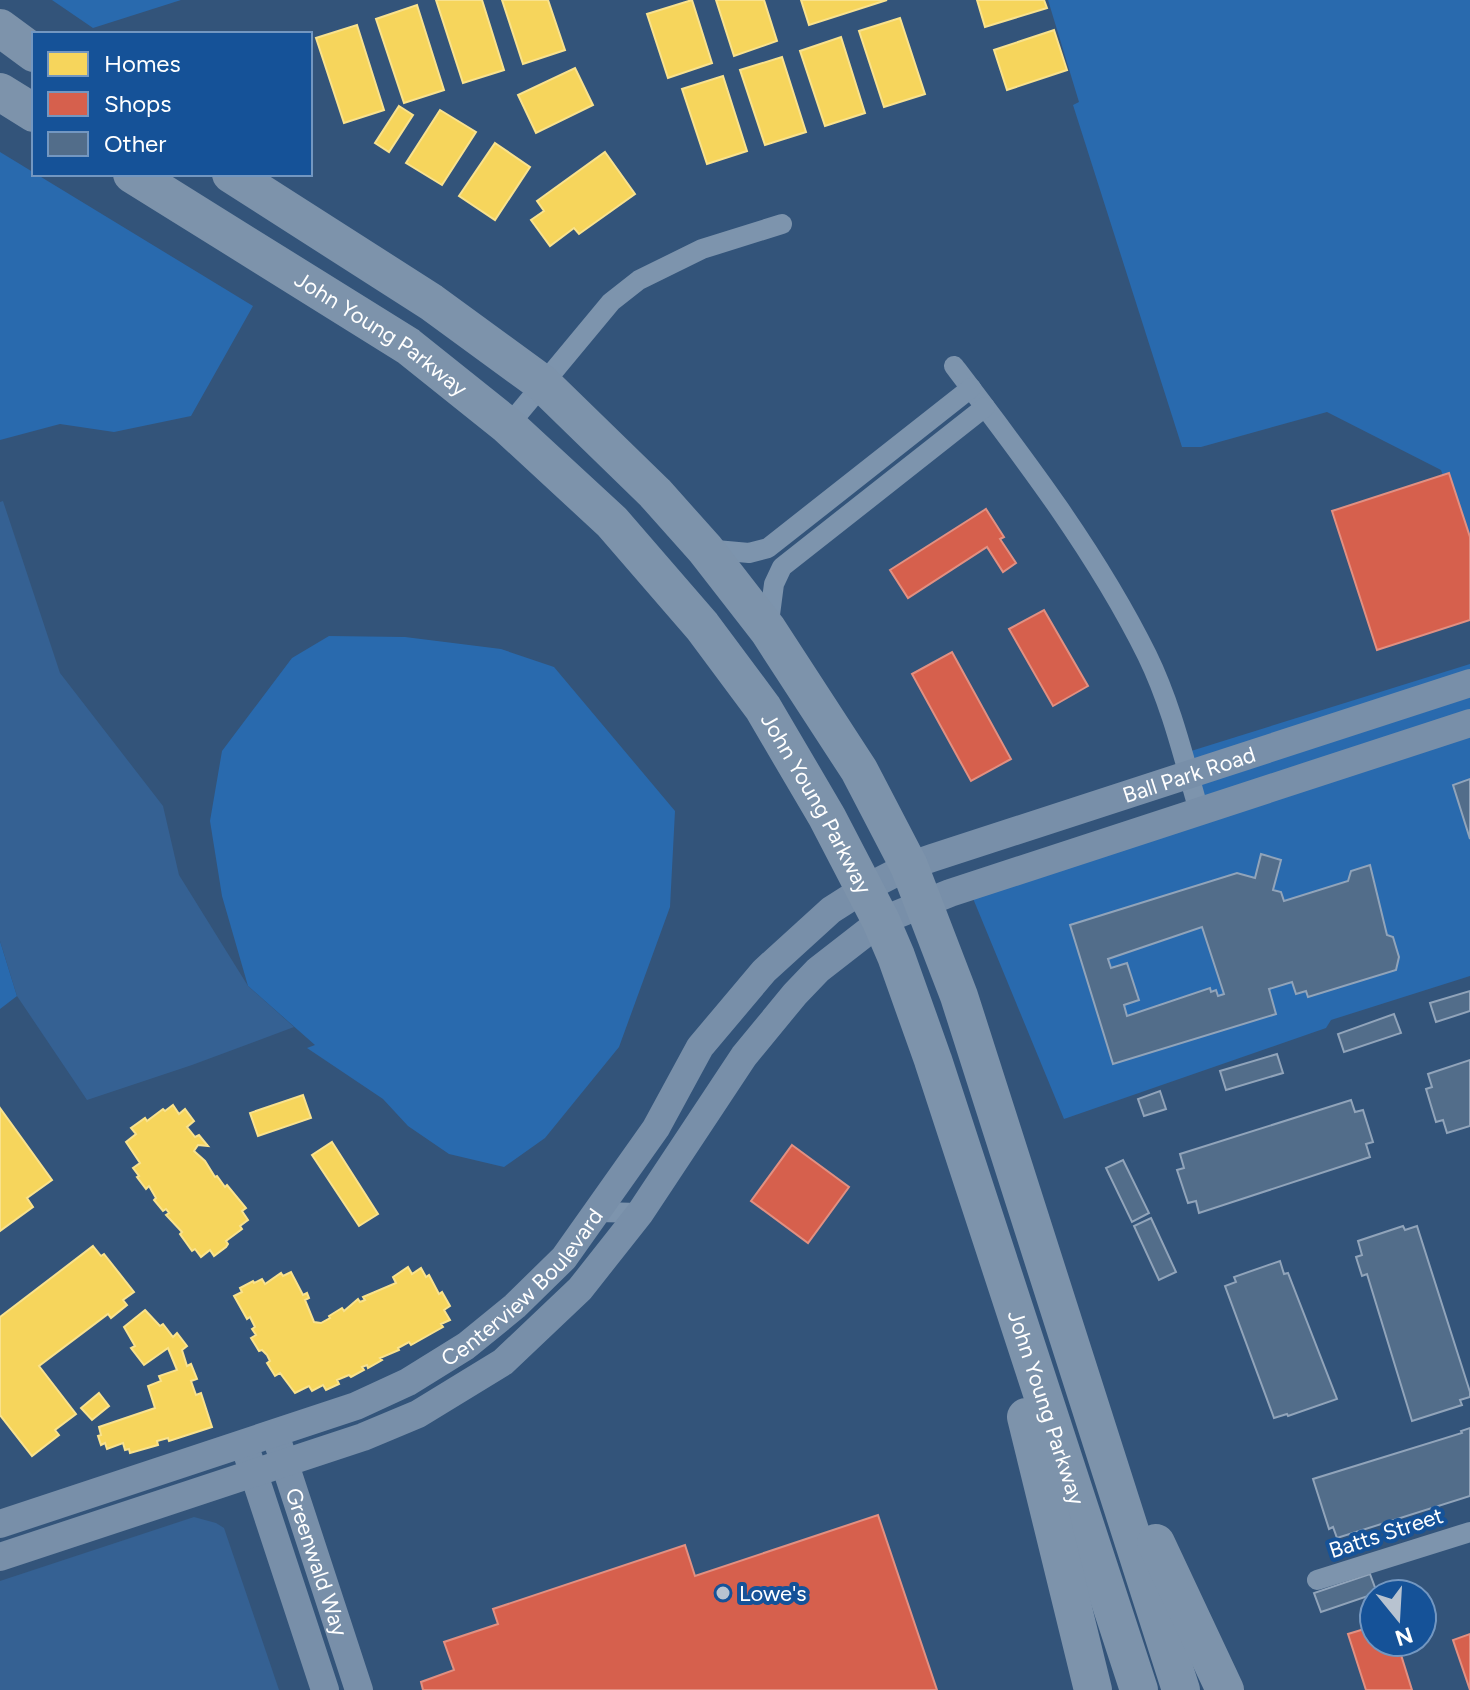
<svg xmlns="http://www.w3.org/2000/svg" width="1470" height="1690" viewBox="0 0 1470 1690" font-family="Figtree,sans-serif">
  <rect width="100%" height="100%" fill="#33547a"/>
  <g fill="#296aae">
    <path d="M52,0h129l-88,28z"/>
    <path d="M1048,0h422v557l-29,-87 -114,-58 -126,35h-19l-109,-342 6,-3z"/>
    <path d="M0,152l253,154 -62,110 -77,16 -54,-8 -60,16z"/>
    <path d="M329,636l76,1 96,12 53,18 121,144 -5,96 -51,140 -74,91 -41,29 -55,-13 -41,-28 -25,-27 -76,-51 8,-3 -67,-59 -26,-90 -12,-75 12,-70 70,-93z"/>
    <path d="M1470,664v8l-276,90 -3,-11z"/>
    <path d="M1470,693v20l-265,86 -5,-18z"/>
    <path d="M1470,734v242l-139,44 -5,8 -262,91 -92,-223z"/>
    <path d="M0,941l17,55 -17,13z"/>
  </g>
  <g fill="#356193">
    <path d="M3,501l57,172 103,133 16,69 69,111 46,41 -102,38 -105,35 -70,-104 -17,-55v-439z"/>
    <path d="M194,1517l22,6 8,5 55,162h-279v-109z"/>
  </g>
  <g fill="#f6d55c" stroke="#f9e28d" stroke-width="2">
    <path d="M436,0h46l22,70 -41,13z"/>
    <path d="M502,0h46l17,50 -42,14z"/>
    <path d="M692,0l20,63 -44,15 -21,-64z"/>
    <path d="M716,0h48l13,41 -43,15z"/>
    <path d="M801,0h86l-78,25z"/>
    <path d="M977,0h67l3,8 -62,19z"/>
    <path d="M417,5l27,85 -40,13 -28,-84z"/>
    <path d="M900,18l25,76 -41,13 -25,-76z"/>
    <path d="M357,25l27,85 -40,13 -28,-85z"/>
    <path d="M1054,30l13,40 -60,20 -13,-40z"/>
    <path d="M841,37l24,76 -40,13 -25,-75z"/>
    <path d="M782,57l24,75 -41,13 -25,-75z"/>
    <path d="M575,68l18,37 -57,28 -18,-38z"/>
    <path d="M723,76l24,75 -40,13 -25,-75z"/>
    <path d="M399,106l14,9 -24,37 -14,-9z"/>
    <path d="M440,110l36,22 -34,53 -36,-22z"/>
    <path d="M495,143l35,24 -35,53 -36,-24z"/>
    <path d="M605,152l30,42 -56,40 -5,-6 -24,18 -19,-26 13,-9 -7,-10z"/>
    <path d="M303,1095l8,23 -53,18 -8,-23z"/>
    <path d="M173,1105l6,9 6,-5 9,12 -7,6 8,10 4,-2 9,11 -10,-1 -4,6 11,10 10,16 2,-1 8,11 2,-2 19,23 -4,3 6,9 -8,6 2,3 -16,12 2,3 -2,3 -12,9 -4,-6 -9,7 -6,-8 -3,2 -12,-17 2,-2 -16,-17 3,-2 -3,-4 -3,2 -9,-11 2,-2 -7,-12 -3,3 -9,-12 2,-1 -6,-8 7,-5 -14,-21 10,-8 -5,-6 14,-10 2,3 16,-12 2,2z"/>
    <path d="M0,1108l52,72 -25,18 6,9 -33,24z"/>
    <path d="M332,1142l46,72 -19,12 -47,-71z"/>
    <path d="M93,1246l8,10 3,-2 30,38 -11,8 4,5 -16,13 -3,-4 -69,52 37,48 -21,16 4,5 -27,21 -32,-41v-98z"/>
    <path d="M408,1267l4,7 9,-6 5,9 3,-2 10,19 3,-2 8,14 -6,4 6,10 -9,4 2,3 -32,18 -2,-3 -11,6 1,2 -19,8 2,2 -14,8 -1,-3 -5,2 2,3 -13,7 -2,-2 -12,5 2,4 -13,6 -3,-5 -11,6 -3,-5 -14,7 -15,-20 -5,3 -8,-13 3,-2 -3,-6 -5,-5 -3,1 -8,-13 5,-3 -4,-6 3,-2 -5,-10 -3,2 -13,-23 8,-4 -2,-4 13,-7 1,2 8,-4 3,5 16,-11 2,3 8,-4 12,23 4,-2 2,5 -4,2 9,22 7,1 9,-5 -1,-2 13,-8 2,3 14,-12 2,3 5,-2 -2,-3 33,-14 -3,-6z"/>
    <path d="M145,1310l15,16 3,-2 10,13 4,-4 10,13 -5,4 5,16 4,-2 6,15 -6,2 5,14 5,-2 11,34 -43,14 -1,-3 -11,3 1,4 -28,8 -1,-4 -4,1 -2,-7 -16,6 -2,-6 -4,2 -3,-9 3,-1 -2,-8 56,-19 -7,-22 13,-5 -2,-5 18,-6 -9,-22 -24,17 -13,-17 4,-2 -11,-19z"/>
    <path d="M99,1393l10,13 -17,14 -11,-12z"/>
  </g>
  <g fill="#d6604d" stroke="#e29082" stroke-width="2">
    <path d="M1449,473l21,64v83l-93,30 -45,-139z"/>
    <path d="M986,509l18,28 -4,2 16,24 -13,9 -16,-25 -79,51 -18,-28z"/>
    <path d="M1044,610l44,76 -35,20 -44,-77z"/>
    <path d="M952,652l59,107 -40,22 -59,-107z"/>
    <path d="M792,1145l57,42 -41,56 -57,-42z"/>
    <path d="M878,1515l59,175h-514l-2,-8 33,-12 -10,-28 54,-18 -5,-15 192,-64 10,31z"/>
    <path d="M1374,1626v16h23l15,48h-46l-18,-56z"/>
    <path d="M1470,1634v56l-17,-50z"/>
  </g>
  <g fill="#526d8a" stroke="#91a4ba" stroke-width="2" fill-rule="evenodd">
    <path d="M1470,779v60l-17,-54z"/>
    <path d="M1261,854l20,6 -8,30 8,2 3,9 64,-20 3,-10 19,-6 17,70 6,2 6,20 -3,13 -88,27 -2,-6 -10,3 -4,-12 -23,7 7,25 -163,50 -43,-139 167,-52 18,5zM1202,927l22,67 -6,2 -2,-6 -5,2 -1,-4 -83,28 -3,-11 15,-5 -12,-37 -16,5 -3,-9z"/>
    <path d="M1470,991v20l-34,11 -6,-19z"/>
    <path d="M1394,1014l7,19 -57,19 -6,-18z"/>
    <path d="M1277,1054l6,19 -57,17 -6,-19z"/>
    <path d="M1470,1060v66l-23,7 -4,-13 -7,2 -10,-33 6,-2 -4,-13z"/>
    <path d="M1160,1091l6,18 -22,7 -6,-17z"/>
    <path d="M1351,1100l4,12 8,-2 10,32 -7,2 4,13 -171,56 -3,-12 -8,2 -11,-33 7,-2 -4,-14z"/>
    <path d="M1123,1160l26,53 -17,9 -26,-54z"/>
    <path d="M1151,1218l25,54 -17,8 -25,-54z"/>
    <path d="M1403,1226l2,4 12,-4 53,166v5l-10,3 2,5 -50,16 -45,-147 -5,2 -6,-19 6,-2 -4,-14z"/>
    <path d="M1280,1261l4,13 4,-1 49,126 -49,17 -1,-2 -13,4 -49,-132 11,-4 -2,-5z"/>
    <path d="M1470,1428v68l-133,42 -4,-11 -4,2 -16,-50 149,-46 -1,-2z"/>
    <path d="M1370,1574l7,19 -56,19 -7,-19z"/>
  </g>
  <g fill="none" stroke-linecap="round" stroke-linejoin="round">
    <g stroke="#7d94ad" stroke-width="20">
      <path d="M954,366c70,92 142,186 193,289 24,49 37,104 52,156"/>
      <path d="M508,426l103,-124 28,-22 63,-31 80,-25"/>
      <path d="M705,549l44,4 19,-5 203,-160"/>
      <path d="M768,630l6,-46 8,-17 203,-160"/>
      <path d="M598,1212l42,1"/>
      <path d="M1317,1580l153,-48"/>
    </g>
    <g stroke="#788fa9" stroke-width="28">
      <path id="s1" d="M279,1446l80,244"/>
      <path d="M248,1456l77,234"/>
      <path id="s2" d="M0,1524l356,-118 52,-24 58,-36 49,-40 49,-48 92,-130 44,-81 64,-76 67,-61 33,-21 45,-23 23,-8 538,-175"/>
      <path d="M0,1557l363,-120 55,-23 85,-52 77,-73 60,-76 104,-157 51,-62 23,-24 63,-49 69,-28 520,-170"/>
    </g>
    <g stroke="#7d93ab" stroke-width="38">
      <path d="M0,28l34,25"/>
      <path d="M0,92l34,21"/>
      <path id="s3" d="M132,174l276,172 100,80 104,96 90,104 61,82 64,109 54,104 15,35 37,104 206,630"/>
      <path d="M231,174l200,128 111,81 113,110 50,56 63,81 91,140 50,96 50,130 222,694"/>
      <path d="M1026,1417l67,273"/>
      <path d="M1156,1543l69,147"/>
    </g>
  </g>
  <circle fill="#b8c3d0" stroke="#155298" stroke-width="3" cx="723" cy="1593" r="8"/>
  <g text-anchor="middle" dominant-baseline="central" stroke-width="8" stroke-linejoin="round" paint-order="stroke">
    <g font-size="22" fill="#fff" stroke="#155298">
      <text stroke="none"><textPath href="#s3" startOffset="296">John Young Parkway</textPath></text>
      <text stroke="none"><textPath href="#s2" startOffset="1458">Ball Park Road</textPath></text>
      <text stroke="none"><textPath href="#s3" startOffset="944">John Young Parkway</textPath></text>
      <text stroke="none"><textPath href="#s2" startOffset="582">Centerview Boulevard</textPath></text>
      <text stroke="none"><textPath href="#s3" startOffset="1592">John Young Parkway</textPath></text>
      <text transform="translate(1386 1533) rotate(-18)">Batts Street</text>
      <text stroke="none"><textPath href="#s1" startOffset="122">Greenwald Way</textPath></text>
    </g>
    <g font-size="22" fill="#fff" stroke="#155298" text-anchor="start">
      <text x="739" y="1593">Lowe's</text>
    </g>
  </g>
  <rect x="32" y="32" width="280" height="144" fill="#155298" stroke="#7397c1" stroke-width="2"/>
  <rect x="48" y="52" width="40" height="24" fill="#f6d55c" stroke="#7397c1" stroke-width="2"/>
  <text x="104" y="72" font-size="24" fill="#ffffff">Homes</text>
  <rect x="48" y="92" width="40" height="24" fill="#d6604d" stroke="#7397c1" stroke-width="2"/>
  <text x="104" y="112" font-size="24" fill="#ffffff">Shops</text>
  <rect x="48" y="132" width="40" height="24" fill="#526d8a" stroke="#7397c1" stroke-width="2"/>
  <text x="104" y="152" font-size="24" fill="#ffffff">Other</text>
  <g transform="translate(1398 1618) rotate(162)"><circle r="38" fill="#155298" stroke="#7397c1" stroke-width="2"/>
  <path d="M0-6L14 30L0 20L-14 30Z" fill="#b8c3d0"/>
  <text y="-12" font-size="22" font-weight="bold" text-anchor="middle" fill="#ffffff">N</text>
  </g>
</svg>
